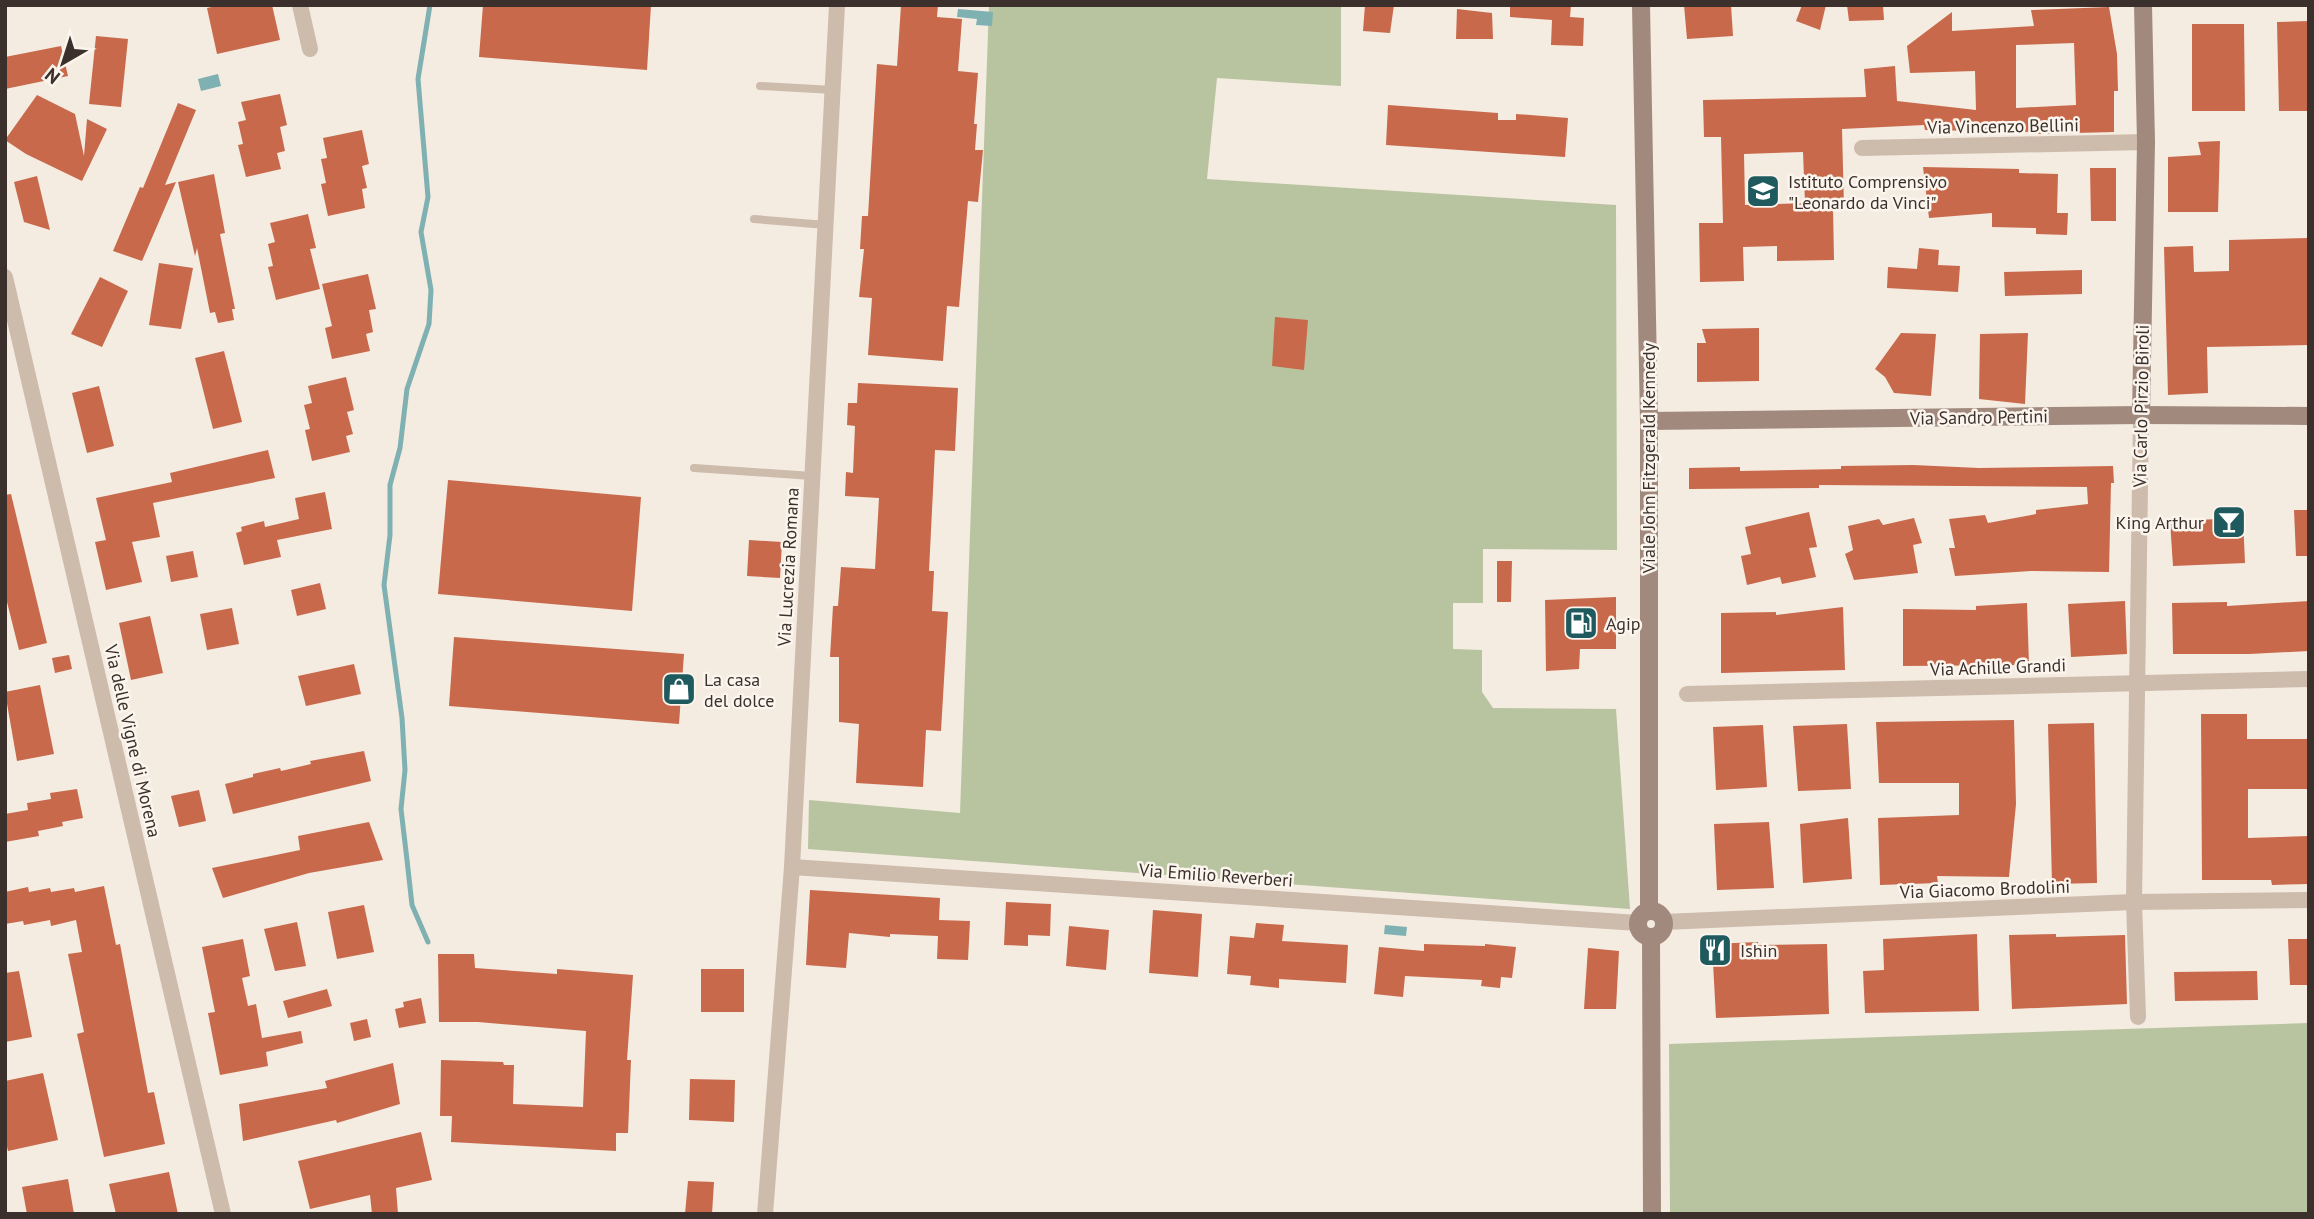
<svg xmlns="http://www.w3.org/2000/svg" width="2314" height="1219" viewBox="0 0 2314 1219" font-family="'PT Sans',sans-serif">
  <rect width="100%" height="100%" fill="#f4ebe1"/>
  <g fill="#b8c4a0">
    <path d="M989,5h352v81l-124,-8 -10,101 409,26 1,345 -134,-1v54h-30v46l29,1v42l11,16 123,1 14,200 -822,-60 1,-49 151,13z"/>
    <path d="M2309,1023v191h-639l-1,-170z"/>
  </g>
  <g fill="#7fb0b2">
    <path d="M958,9l35,3 -1,14 -16,-1 1,-6 -20,-2z"/>
    <path d="M218,74l3,12 -20,5 -3,-12z"/>
    <path d="M1385,925l22,2 -1,9 -22,-2z"/>
  </g>
  <g fill="none" stroke-linecap="round" stroke-linejoin="round">
    <path stroke="#7fb0b2" stroke-width="5" d="M428,942l-16,-37 -5,-45 -6,-51 4,-39 -3,-52 -18,-133 6,-50v-50l10,-37 7,-59 22,-65 2,-34 -10,-58 7,-35 -10,-118 12,-74"/>
  </g>
  <g fill="#c8694b" fill-rule="evenodd">
    <path d="M221,5h51l8,35 -63,14 -10,-46z"/>
    <path d="M483,5h168l-4,65 -168,-13z"/>
    <path d="M901,5h37l-1,12 25,2 -4,52 20,2 -4,51h3l-2,26h8l-5,52 -10,-1 -9,106 -12,-1 -4,55 -75,-6 4,-57 -13,-1 5,-48h-4l2,-33h6l9,-152 20,2z"/>
    <path d="M1365,5h29l-4,28 -27,-2z"/>
    <path d="M1510,5h61l-1,12 14,1 -1,28 -32,-1 1,-25 -42,-3z"/>
    <path d="M1684,5h47l2,31 -46,3z"/>
    <path d="M1802,5h24l-6,25 -24,-9z"/>
    <path d="M1847,5h36l1,15 -35,1z"/>
    <path d="M2109,7l8,47 1,37h-4v41l-79,2v-2l-110,-2 -1,-5 -82,4 2,79h-11l1,52 -57,1v-15l-34,1 1,34 -44,1 -1,-59h24l-2,-86h-17l-1,-37 163,-3 -2,-28 31,-3 2,35 79,9 -1,-39 -65,2 -3,-27 45,-34v19l82,-5 -3,-16zM2074,43l2,62 -60,3v-63zM1803,152l2,51 -60,2 -1,-51z"/>
    <path d="M1457,9l35,4 1,26h-37z"/>
    <path d="M2309,21v90h-30l-2,-89z"/>
    <path d="M2192,24h52l1,87h-53z"/>
    <path d="M96,36l32,3 -7,68 -32,-3z"/>
    <path d="M61,46l7,30 -63,13v-32z"/>
    <path d="M280,94l7,31 -7,2 5,24 -8,2 4,16 -35,8 -8,-32 5,-1 -5,-22 8,-2 -5,-18z"/>
    <path d="M37,95l38,19 9,42 3,-37 20,10 -25,52 -56,-27 -21,-14z"/>
    <path d="M178,103l18,7 -31,75 11,-3 -34,79 -29,-10 27,-64 3,1z"/>
    <path d="M1388,105l110,8v7h18v-6l52,4 -3,39 -179,-12z"/>
    <path d="M362,130l7,34 -7,2 5,22 -5,1 3,19 -37,8 -7,-32 5,-1 -5,-24 6,-1 -4,-20z"/>
    <path d="M2220,141l-2,71h-50v-55l33,-2 -3,-13z"/>
    <path d="M1923,167l96,2v4l39,1 -1,39h11l-1,22 -31,-1v-6l-44,-1v-14l-63,5z"/>
    <path d="M2090,168h26v53h-25z"/>
    <path d="M214,174l11,59 -5,1 15,75h-3l2,11 -16,3 -3,-11 -5,1 -13,-65 -2,8 -17,-74z"/>
    <path d="M37,176l13,54 -26,-8 -10,-40z"/>
    <path d="M308,214l8,34 -6,1 10,40 -44,11 -8,-33 5,-1 -5,-22 7,-2 -5,-19z"/>
    <path d="M2309,238v107l-102,2 1,46 -40,2 -4,-148 29,-1 1,26 35,-1v-31z"/>
    <path d="M1919,248l20,2 -1,15 22,1 -2,26 -71,-4 1,-21 29,2z"/>
    <path d="M159,263l34,5 -12,61 -32,-4z"/>
    <path d="M2082,270v24l-77,2 -1,-24z"/>
    <path d="M368,274l8,35 -7,1 4,22 -7,2 4,17 -38,8 -7,-31 7,-2 -10,-42z"/>
    <path d="M100,277l28,14 -26,56 -31,-13z"/>
    <path d="M1275,317l33,3 -4,50 -32,-4z"/>
    <path d="M1759,328v53l-62,1v-39h9l-4,-14z"/>
    <path d="M1901,333l35,1 -5,62 -37,-3 -9,-16 -10,-8z"/>
    <path d="M2028,333l-3,71 -46,-5 1,-65z"/>
    <path d="M224,351l18,71 -29,7 -18,-71z"/>
    <path d="M346,377l8,33 -7,2 6,22 -7,2 4,16 -38,9 -7,-31 5,-1 -6,-24 8,-2 -4,-17z"/>
    <path d="M858,383l100,5 -3,63 -20,-1 -6,121h5l-2,40 16,1 -7,119 -15,-1 -3,57 -67,-4 3,-59 -20,-2v-65h-9l3,-51h5l3,-39 34,2 4,-71 -34,-2 1,-24 7,1 2,-47 -8,-1 1,-22h9z"/>
    <path d="M99,386l15,60 -27,7 -15,-60z"/>
    <path d="M268,450l7,28 -122,25 7,34 -28,5 10,40 -36,8 -11,-48 11,-2 -10,-42 76,-16 -2,-9z"/>
    <path d="M1913,465l66,3 134,-2 1,17h-3l-2,89 -78,-1 -76,5 -6,-28h6l-6,-29 36,-4 3,8 48,-9v-4l52,-6 -1,-17 -268,-2v3l-130,1v-21l51,-1v4l101,-2v-3z"/>
    <path d="M448,480l193,17 -9,114 -194,-17z"/>
    <path d="M325,492l7,37 -55,11 4,17 -37,8 -8,-32 6,-2 -1,-4 23,-6 1,6 34,-8 -4,-21z"/>
    <path d="M11,494l36,149 -28,7 -14,-56v-99z"/>
    <path d="M2294,510h15v46h-13z"/>
    <path d="M1809,512l8,35 -8,1 7,29 -34,7 -2,-7 -33,8 -6,-29 10,-2 -6,-27z"/>
    <path d="M1914,518l8,25 -9,2 5,28 -64,7 -9,-26 8,-4 -5,-24 31,-7 4,6z"/>
    <path d="M2243,518l2,45 -72,3 -3,-45z"/>
    <path d="M749,540l33,2 -2,36 -33,-2z"/>
    <path d="M193,551l5,26 -27,5 -5,-26z"/>
    <path d="M1497,561h15l-1,41h-14z"/>
    <path d="M320,583l6,26 -29,7 -6,-26z"/>
    <path d="M1616,597v52h-36l-1,20 -33,2 -1,-71z"/>
    <path d="M2125,601l2,53 -56,3 -3,-53z"/>
    <path d="M2309,601v50l-60,3h-76l-1,-51 55,-1v4z"/>
    <path d="M2027,603l2,62 -126,1v-57l73,1v-4z"/>
    <path d="M1843,607l2,63 -124,3v-60l55,-1v3z"/>
    <path d="M232,608l7,36 -32,6 -7,-36z"/>
    <path d="M150,616l13,57 -32,7 -12,-57z"/>
    <path d="M454,637l230,17 -5,70 -230,-18z"/>
    <path d="M69,655l3,14 -17,4 -3,-15z"/>
    <path d="M354,664l7,30 -55,12 -8,-30z"/>
    <path d="M40,685l14,69 -37,7 -12,-69z"/>
    <path d="M2201,714h46v25h62v50h-61v49l61,-2v48l-37,1 -1,-5h-69z"/>
    <path d="M2014,720l2,84 -7,73 -72,-1 1,7 -58,2 -2,-67 81,-3v-32h-80l-3,-61z"/>
    <path d="M2094,723l3,160 -45,1 -4,-160z"/>
    <path d="M1847,724l4,65 -53,2 -5,-65z"/>
    <path d="M1763,725l4,62 -51,3 -3,-63z"/>
    <path d="M364,751l7,30 -138,33 -8,-30 28,-7v-3l27,-6 1,3 30,-7 -1,-3z"/>
    <path d="M77,789l6,29 -21,4 1,4 -25,5 1,5 -34,6v-28l23,-4 -1,-7 24,-4 -1,-6z"/>
    <path d="M199,790l7,31 -27,6 -8,-31z"/>
    <path d="M1848,818l4,61 -49,4 -3,-59z"/>
    <path d="M369,822l14,38 -74,13 -86,25 -11,-30 88,-18 -2,-14z"/>
    <path d="M1769,822l5,66 -57,2 -3,-66z"/>
    <path d="M104,886l12,59 4,-1 28,149 6,-1 11,52 -61,13 -27,-123 7,-2 -16,-78 14,-2 -6,-32 -25,6 -1,-6 -26,5 -1,-4 -18,3v-32l23,-5 1,5 21,-4 1,4 23,-4 1,4z"/>
    <path d="M810,890l130,8 -1,22 31,1 -2,39 -31,-1 1,-23 -48,-2v3l-41,-4 -3,35 -40,-3z"/>
    <path d="M1006,902l45,2 -1,32 -22,-1v11l-24,-1z"/>
    <path d="M364,905l10,47 -37,7 -9,-47z"/>
    <path d="M1153,910l49,4 -4,63 -49,-4z"/>
    <path d="M297,922l9,44 -31,5 -11,-42z"/>
    <path d="M1256,923l28,2 -2,16 66,4 -2,38 -67,-4v9l-29,-3 1,-9 -24,-2 3,-38 24,2z"/>
    <path d="M1069,926l40,4 -3,40 -40,-4z"/>
    <path d="M1977,934l2,77 -114,2 -2,-42 21,-1 -1,-31z"/>
    <path d="M2056,934v3l69,-2 2,69 -115,5 -3,-74z"/>
    <path d="M243,939l7,37 -8,2 6,28 8,-2 6,34 39,-7 2,12 -37,9 2,14 -48,9 -12,-62 7,-1 -13,-65z"/>
    <path d="M2288,939h21v46h-19z"/>
    <path d="M1758,942v3l69,-1 2,70 -113,4 -4,-74z"/>
    <path d="M1424,944l61,2v-2l31,3 -4,31 -11,-1 -1,11 -19,-2 1,-6 -77,-4 -2,21 -29,-3 5,-47 45,4z"/>
    <path d="M1588,948l31,3 -3,58h-32z"/>
    <path d="M438,954h36l1,14 82,6v-5l76,6 -6,85h4l-3,73h-12v18l-165,-9 1,-26h-12l1,-56 62,2 1,3h10l-1,39 70,3 3,-76 -108,-9h-39z"/>
    <rect x="701" y="969" width="43" height="43"/>
    <path d="M19,971l13,66 -27,5v-69z"/>
    <path d="M2257,971l1,29 -83,1 -1,-29z"/>
    <path d="M327,989l5,17 -44,12 -5,-17z"/>
    <path d="M421,998l5,25 -27,5 -4,-19 9,-2 -1,-5z"/>
    <path d="M367,1019l4,18 -17,4 -4,-18z"/>
    <path d="M393,1063l7,41 -63,19 -1,-3 -93,21 -4,-37 88,-16 -2,-7z"/>
    <path d="M43,1073l15,67 -50,11 -3,-13v-57z"/>
    <path d="M690,1079l45,1 -1,42 -45,-2z"/>
    <path d="M421,1132l11,48 -36,8 2,26h-26l-2,-19 -60,14 -12,-48z"/>
    <path d="M169,1172l9,42h-62l-7,-30z"/>
    <path d="M68,1179l6,35h-47l-5,-27z"/>
    <path d="M688,1181l26,1 -2,32h-27z"/>
  </g>
  <g fill="none" stroke-linecap="round" stroke-linejoin="round">
    <g stroke="#cdbbac" stroke-width="8">
      <path d="M760,86l73,4"/>
      <path d="M754,219l72,6"/>
      <path d="M694,468l118,8"/>
    </g>
    <g stroke="#cdbbac" stroke-width="16">
      <path d="M300,5l10,44"/>
      <path d="M1862,148l284,-6"/>
      <path d="M5,277l218,937"/>
      <path d="M1687,694l622,-15"/>
      <path d="M792,867l846,56"/>
      <path d="M1664,922l470,-20 175,-2"/>
      <path d="M2138,1017l-4,-115 7,-487"/>
      <path d="M765,1214l27,-347 45,-862"/>
    </g>
    <g stroke="#a18a7d" stroke-width="18">
      <path d="M1641,5l8,416v490"/>
      <path d="M2141,415l5,-273 -3,-137"/>
      <path d="M1649,421l492,-6 168,1"/>
      <circle cx="1651" cy="924" r="13"/>
      <path d="M1651,937l1,277"/>
    </g>
  </g>
  <defs>
    <g id="school-square" transform="scale(1.75)"><rect x="-9" y="-9" width="18" height="18" rx="4" fill="#1f5a5e" stroke="#fbf5ee"/><path d="M0-5L7-2L0 1L-7-2ZM-4 1L0 2.5L4 1V4Q0 6-4 4Z" fill="#fff"/></g>
    <g id="bar-square" transform="scale(1.75)"><rect x="-9" y="-9" width="18" height="18" rx="4" fill="#1f5a5e" stroke="#fbf5ee"/><path d="M-6-5H6L.8 .8V4.5H3.5V6h-7V4.5H-.8V.8Z" fill="#fff"/></g>
    <g id="fuel-square" transform="scale(1.75)"><rect x="-9" y="-9" width="18" height="18" rx="4" fill="#1f5a5e" stroke="#fbf5ee"/><path d="M-5.5-6h7V0h2V4h1.3V-2.5L3-4.5l.8-.8L6-3V5H2.5V1h-1V6h-7ZM-4.2-4.7v3.2H.2V-4.7Z" fill="#fff"/></g>
    <g id="shop-square" transform="scale(1.75)"><rect x="-9" y="-9" width="18" height="18" rx="4" fill="#1f5a5e" stroke="#fbf5ee"/><path d="M-5-2.5h2.3a2.7 3.5 0 0 1 5.4 0H5L5.5 6h-11ZM-1.5-2.5h3a1.5 2.3 0 0 0-3 0Z" fill="#fff"/></g>
    <g id="restaurant-square" transform="scale(1.75)"><rect x="-9" y="-9" width="18" height="18" rx="4" fill="#1f5a5e" stroke="#fbf5ee"/><path d="M-5-6h1v4h1v-4h1v4h1v-4h1v5L-1.5 .5V6h-2V.5L-5-1ZM5-6V6H3V1.5H1.5Q1.5-4 5-6Z" fill="#fff"/></g>
  </defs>
  <g fill-rule="evenodd">
    <use href="#school-square" x="1763" y="191"/>
    <use href="#bar-square" x="2229" y="522"/>
    <use href="#fuel-square" x="1581" y="623"/>
    <use href="#shop-square" x="679" y="689"/>
    <use href="#restaurant-square" x="1715" y="950"/>
  </g>
  <g text-anchor="middle" dominant-baseline="central" stroke-width="5" stroke-linejoin="round" paint-order="stroke">
    <g font-size="18" fill="#3b302b" stroke="#fbf5ee">
      <text transform="translate(2003 126) rotate(-1)">Via Vincenzo Bellini</text>
      <text transform="translate(2141 406) rotate(-89)">Via Carlo Pirzio Biroli</text>
      <text transform="translate(1979 417) rotate(-1)">Via Sandro Pertini</text>
      <text transform="translate(1648 458) rotate(-90)">Viale John Fitzgerald Kennedy</text>
      <text transform="translate(788 567) rotate(-87)">Via Lucrezia Romana</text>
      <text transform="translate(1998 667) rotate(-2)">Via Achille Grandi</text>
      <text transform="translate(133 741) rotate(77)">Via delle Vigne di Morena</text>
      <text transform="translate(1216 875) rotate(4)">Via Emilio Reverberi</text>
      <text transform="translate(1985 889) rotate(-2)">Via Giacomo Brodolini</text>
    </g>
    <g font-size="18" fill="#3b302b" stroke="#fbf5ee" text-anchor="start">
      <text x="1788" y="181">Istituto Comprensivo<tspan x="1788" dy="21">"Leonardo da Vinci"</tspan></text>
      <text x="2204" y="522" text-anchor="end">King Arthur</text>
      <text x="1606" y="623">Agip</text>
      <text x="704" y="679">La casa<tspan x="704" dy="21">del dolce</tspan></text>
      <text x="1740" y="950">Ishin</text>
    </g>
  </g>
  <rect width="2314" height="1219" fill="none" stroke="#3b302b" stroke-width="14"/>
  <g transform="translate(63 63) rotate(219)" stroke="#fbf5ee" stroke-width="5" paint-order="stroke">
  <path d="M0-5L12 26L0 18L-12 26Z" fill="#3b302b"/>
  <text y="-10" font-size="19" font-weight="bold" text-anchor="middle" fill="#3b302b">N</text>
  </g>
</svg>
